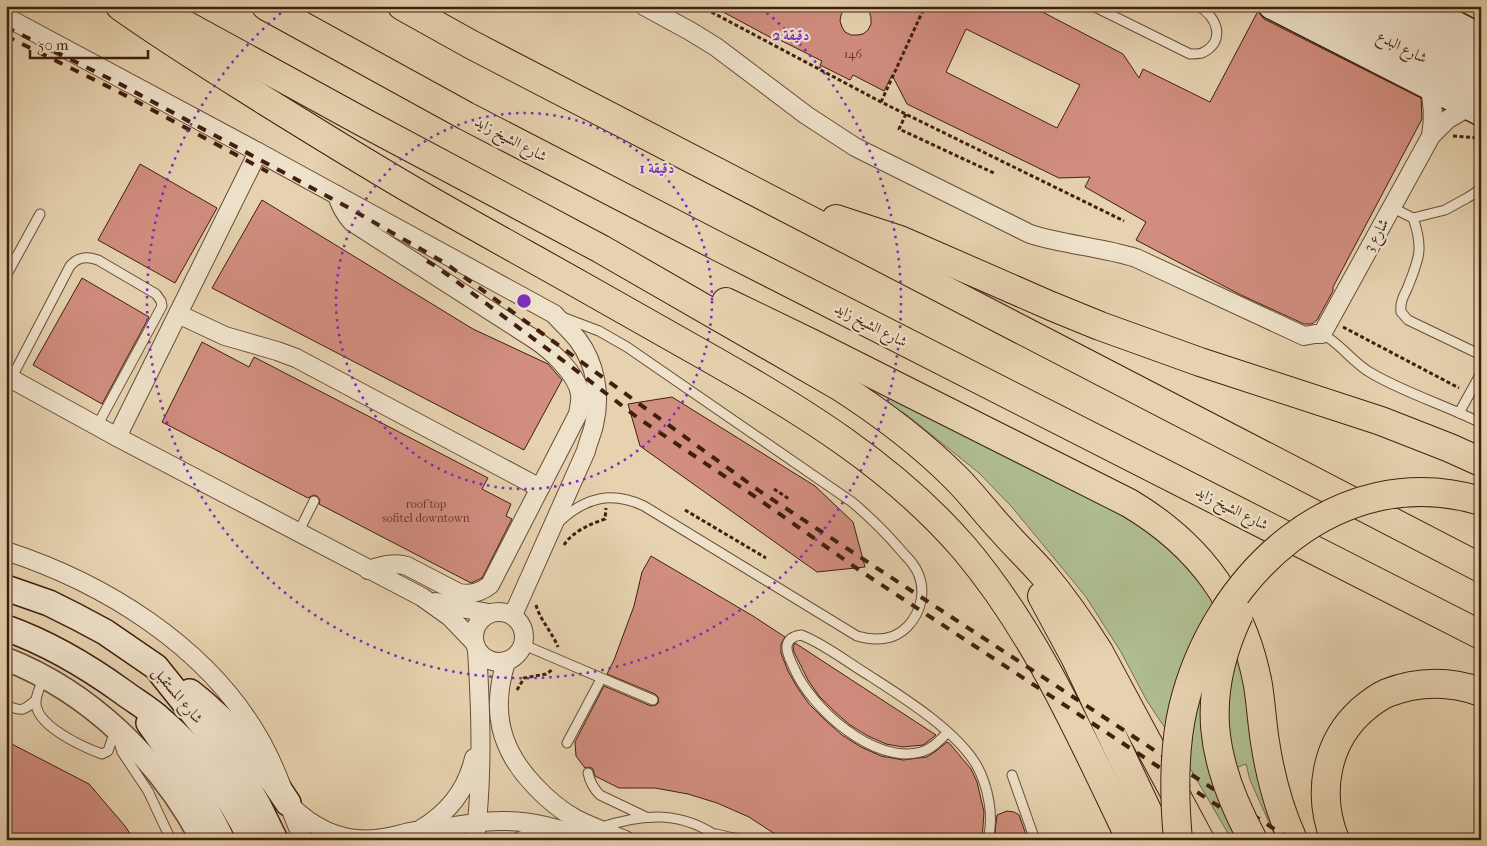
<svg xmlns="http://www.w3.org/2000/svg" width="1487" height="846" viewBox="0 0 1487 846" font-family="'IM FELL French Canon',Amiri,serif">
  <rect width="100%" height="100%" fill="#e6d2af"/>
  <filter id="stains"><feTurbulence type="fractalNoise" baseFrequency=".004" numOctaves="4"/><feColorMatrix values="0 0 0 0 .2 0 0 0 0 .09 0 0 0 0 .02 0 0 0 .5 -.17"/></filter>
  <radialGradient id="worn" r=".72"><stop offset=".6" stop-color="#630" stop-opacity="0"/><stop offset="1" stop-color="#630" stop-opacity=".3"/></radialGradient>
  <path fill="#afbd8f" stroke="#786e4e" d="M890,396l205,104 49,28 30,21 45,50 80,241h-22l-27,-60 -4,-16 -33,13 30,63h-11l-55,-94 -30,-45 -26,-49 -35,-55 -75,-91 -32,-33 -72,-58 -20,-12z"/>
  <g fill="#d18d7f" stroke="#401f0e" fill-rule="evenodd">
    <path d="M712,6h134l-5,9 -1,6 2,6 3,5 6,3h6l6,-1 5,-4 3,-6v-6l-3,-12h163l92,48 16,24 4,-9 67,33 48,-91 6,8 157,79 1,21 -89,168v4l-16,29 -5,4h-8l-63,-29 -105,-55 10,-18 -61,-35 5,-10 -31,1 -152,-74 -15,-29 -8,16 -31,-16 -3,5 -30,-15 2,-4 -42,-21 -1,2zM966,29l114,56 -23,43 -111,-56z"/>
    <path d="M140,164l77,44 -42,75 -77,-43z"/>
    <path d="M262,200l211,129 75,35 14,16 -38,70 -312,-162z"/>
    <path d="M82,278l67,39 -47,87 -69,-39z"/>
    <path d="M202,342l47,25 5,-10 234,121 -6,11 29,15 -5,12 6,3 -30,59 -11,5 -152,-79 1,-4 -3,-4 -4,-1 -5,3 -146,-76z"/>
    <path d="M672,397l143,89 38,36 12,45 -48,5 -177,-126 -12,-42z"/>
    <path d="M651,556l102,60 32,21 -4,7v9l7,18 9,16 12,17 16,16 17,15 19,12 20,9 22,4 24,-3 9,-6 11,-9 3,2 21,25 6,13 7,30 -2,28h-198l-35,-23 -32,-14 -29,-9 -33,-6h-36l-24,-12 -2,-7 -3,-2 -5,1 -9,-12 -1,-14 29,-56 47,20 5,-1 3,-3 -1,-5 -3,-3 -48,-20 7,-14 20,-54 8,-34z"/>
    <path d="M795,643l141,92 -13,10 -20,2 -17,-3 -18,-8 -18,-11 -16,-14 -15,-15 -11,-16 -14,-28 -1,-5z"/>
    <path d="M6,741l83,43 36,42 9,14h-128z"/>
    <path d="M1007,811l7,1 5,3 9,25h-34l3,-25z"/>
  </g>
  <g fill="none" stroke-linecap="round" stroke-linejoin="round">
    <g stroke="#6a4c36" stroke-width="11">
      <g id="service">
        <path d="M1093,6l97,48c3,0 8,0 12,-1 24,-11 16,-36 -4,-47"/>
        <path d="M1391,207l22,11 32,-8 22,-12 14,-9"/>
        <path d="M1413,218c11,31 6,41 -6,71 -4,8 -7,14 -6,23l7,8 73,35"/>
        <path d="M6,276l34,-62"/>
        <path d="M1322,334c16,7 31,29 49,39 34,20 74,32 110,50"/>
        <path d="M11,379l59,-113c8,-9 16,-10 28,-6l58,34 5,7 1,5 -65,120"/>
        <path d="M1459,413l22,-40"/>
        <path d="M560,521c26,-24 52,-30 84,-15l213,130c18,5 37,5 51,-10 13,-14 18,-35 10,-53 -3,-7 -9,-14 -14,-19 -16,-19 -33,-36 -52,-52l-225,-155 -28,-16 -37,-14"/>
        <path d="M298,533l16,-32"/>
        <path d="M524,645l129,55"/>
        <path d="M44,677c-3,7 -7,16 -8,23 -3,25 47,47 66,54l6,-3 7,-20"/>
        <path d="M6,705c16,7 17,6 30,-5"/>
        <path d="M948,732c-8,8 -16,17 -27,20 -47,13 -110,-44 -127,-84 -3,-7 -8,-15 -7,-22 1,-7 7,-10 14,-11 24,9 47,28 69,41 34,22 87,55 107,90 6,11 10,24 12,36 2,12 2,26 -1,38"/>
        <path d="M118,739l4,13 26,39 23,49"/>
        <path d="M567,743l34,-64"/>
        <path d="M588,773c2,9 5,15 12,22l46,22"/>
        <path d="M1012,775l23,65"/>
        <path d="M599,828c44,-15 84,-18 123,12"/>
        <path d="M716,834l26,6"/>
      </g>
    </g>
    <g stroke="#6a4c36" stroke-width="20">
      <g id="minor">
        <path d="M644,6l46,25 26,16 90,68 49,32 175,87c35,11 71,13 106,24l168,78 11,-2h7l109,-198 17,-17 21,-12"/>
        <path d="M6,17l252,135 296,162c8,9 17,17 24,26 18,24 23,56 16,85 -2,9 -6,17 -8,26l-73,164"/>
        <path d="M1429,87c5,17 5,31 2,49"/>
        <path d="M337,195c3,11 7,18 15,27l182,117c17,11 43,35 46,55 1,7 -1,14 -2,20l-88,171c-10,8 -19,10 -31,8l-52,-27c-14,-4 -25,0 -39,4"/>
        <path d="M178,314l47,22 52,15 19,7 244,130"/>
        <path d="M6,376l111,61 305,160 28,20 24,25"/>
        <path d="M117,437l141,-285"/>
        <path d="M6,551c98,32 199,94 252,185 19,32 30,69 45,104"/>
        <path d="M436,602l19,5 34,6"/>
        <circle cx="499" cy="637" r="25"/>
        <path d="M506,662c-15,48 -7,86 28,123 12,13 26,25 42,34 16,8 33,14 49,21"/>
        <path d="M290,805c23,23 52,37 85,34 14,-1 28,-6 41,-8 13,-3 26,-4 38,-5 15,-2 30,-5 45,-5 31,-1 61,7 89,19"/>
        <path d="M421,829c27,-16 46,-40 53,-71"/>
        <path d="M475,840c8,-63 6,-127 2,-190"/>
        <path d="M522,840l42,-3"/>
      </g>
    </g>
    <g stroke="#6a4c36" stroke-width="25">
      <path id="tertiary" d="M6,659c84,33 154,101 196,181"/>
    </g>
    <g stroke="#401f0e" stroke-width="28">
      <g id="secondary">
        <path d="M1271,6l210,107"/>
        <path d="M1322,6l159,81"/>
        <path d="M1370,6l111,57"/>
        <path d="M1421,6l60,31"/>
        <path d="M6,588l43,15 28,14 28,15 51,35 60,75 23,30 19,33 17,35"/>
        <path d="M6,628c42,15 81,38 117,64 12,9 26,17 37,27 38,32 70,76 91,121"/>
        <path d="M190,692c40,31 71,69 98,111"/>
        <path d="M149,723c27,38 53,75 73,117"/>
      </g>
    </g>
    <g stroke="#401f0e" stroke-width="30">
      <g id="motorway">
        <path d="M120,6c48,34 98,65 147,96 50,31 100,62 150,91 55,32 110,62 165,93 43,24 86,49 129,73 92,52 183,108 253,189 73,86 118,191 167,292"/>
        <path d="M151,6l210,115 240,128 238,137c42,27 82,57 117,92 16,16 30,35 46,52 13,15 28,29 41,44 21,25 39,51 56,78l101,188"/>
        <path d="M266,6l200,110 253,131 762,388"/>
        <path d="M402,6l70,39 1009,523"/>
        <path d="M836,219l64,21 151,66 49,20 100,36 181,59 69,27 31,14"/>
        <path d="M726,302l89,43 314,158c71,42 114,101 129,182 3,19 4,38 7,57 5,33 14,67 28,98"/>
        <path d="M1042,596l34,63 85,181"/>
        <path d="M1335,840c-18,-45 -10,-97 27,-130 7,-6 16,-13 25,-17 31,-12 63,-12 94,-1"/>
      </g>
    </g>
    <g stroke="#401f0e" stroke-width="3" stroke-dasharray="4 2.5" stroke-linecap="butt">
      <path d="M700,6l181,96 243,119"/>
      <path d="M881,102l44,-96"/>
      <path d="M906,114l-7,15 97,45"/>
      <path d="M1453,136l28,2"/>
      <path d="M1343,327l116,61"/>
      <path d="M774,489l15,10"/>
      <path d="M685,510l81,48"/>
      <path d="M564,545c8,-13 26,-21 41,-26l1,-11"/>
      <path d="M536,605c4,15 16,27 22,42"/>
      <path d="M517,690l7,-12 22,-4 6,-4"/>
    </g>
    <use href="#service" stroke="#efe2cb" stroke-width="9"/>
    <use href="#minor" stroke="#efe2cb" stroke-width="18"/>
    <use href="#tertiary" stroke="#efe2cb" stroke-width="22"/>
    <use href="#secondary" stroke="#efe2cb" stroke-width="25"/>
    <use href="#motorway" stroke="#e6d2af" stroke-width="28"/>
    <g stroke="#401f0e" stroke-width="4" stroke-dasharray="9 9" stroke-linecap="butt">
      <path d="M6,27l114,57 229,124 96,55 316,229 530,348"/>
      <path d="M6,36l111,55 151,81"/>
      <path d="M427,261l10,6 136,101 65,50 119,80 105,74 408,268"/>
    </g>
    <g stroke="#401f0e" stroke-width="30" stroke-linecap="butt">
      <g id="motorway-bridge">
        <path d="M1239,614c-39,83 -29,147 14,226"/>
        <path d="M1178,840c-4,-44 -5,-89 5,-132 31,-132 155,-250 298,-207"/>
      </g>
    </g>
    <use href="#motorway-bridge" stroke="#e6d2af" stroke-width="28"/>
  </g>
  <g fill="none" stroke="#7b2cbf" stroke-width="2.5" stroke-dasharray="2.5 5">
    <circle cx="524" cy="301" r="188"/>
    <path d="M761 8A377 377 0 1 1 287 8"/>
  </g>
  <g text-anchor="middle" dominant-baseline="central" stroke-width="4.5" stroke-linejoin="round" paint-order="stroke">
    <g font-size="12" fill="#643a2a">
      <text x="853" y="54">146</text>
      <text x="426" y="504">roof top<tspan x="426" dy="14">sofitel downtown</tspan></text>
    </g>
    <g font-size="15" fill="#401f0e" stroke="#efe2cb">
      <text transform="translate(1402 47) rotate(27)">شارع البدع</text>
      <text transform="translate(511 139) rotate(28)">شارع الشيخ زايد</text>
      <text transform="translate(1376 235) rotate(-61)">شارع 3</text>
      <text transform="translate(871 325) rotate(27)">شارع الشيخ زايد</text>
      <text transform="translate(1232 508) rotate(27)">شارع الشيخ زايد</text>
      <text transform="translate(178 695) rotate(50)">شارع المستقبل</text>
    </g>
  </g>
  <circle cx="524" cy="301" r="8" fill="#7b2cbf" stroke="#efe2cb" stroke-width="2.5"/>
  <g font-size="15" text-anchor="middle" font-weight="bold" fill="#7b2cbf" stroke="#efe2cb" stroke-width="4.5" stroke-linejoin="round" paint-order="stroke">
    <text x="791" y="40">2 دقيقة</text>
    <text x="657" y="173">1 دقيقة</text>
  </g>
  <rect width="1487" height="846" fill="none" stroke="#e6d2af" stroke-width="25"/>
  <rect x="8" y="8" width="1472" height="831" fill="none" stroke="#401f0e" stroke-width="2.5"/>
  <rect x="12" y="12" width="1462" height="821" fill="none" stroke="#401f0e"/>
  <path d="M30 50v8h118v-8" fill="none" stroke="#401f0e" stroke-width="2.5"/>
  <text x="38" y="50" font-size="15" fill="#401f0e" stroke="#efe2cb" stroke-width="4" paint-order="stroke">50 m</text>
  <rect width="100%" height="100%" filter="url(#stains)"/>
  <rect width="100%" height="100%" fill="url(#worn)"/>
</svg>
